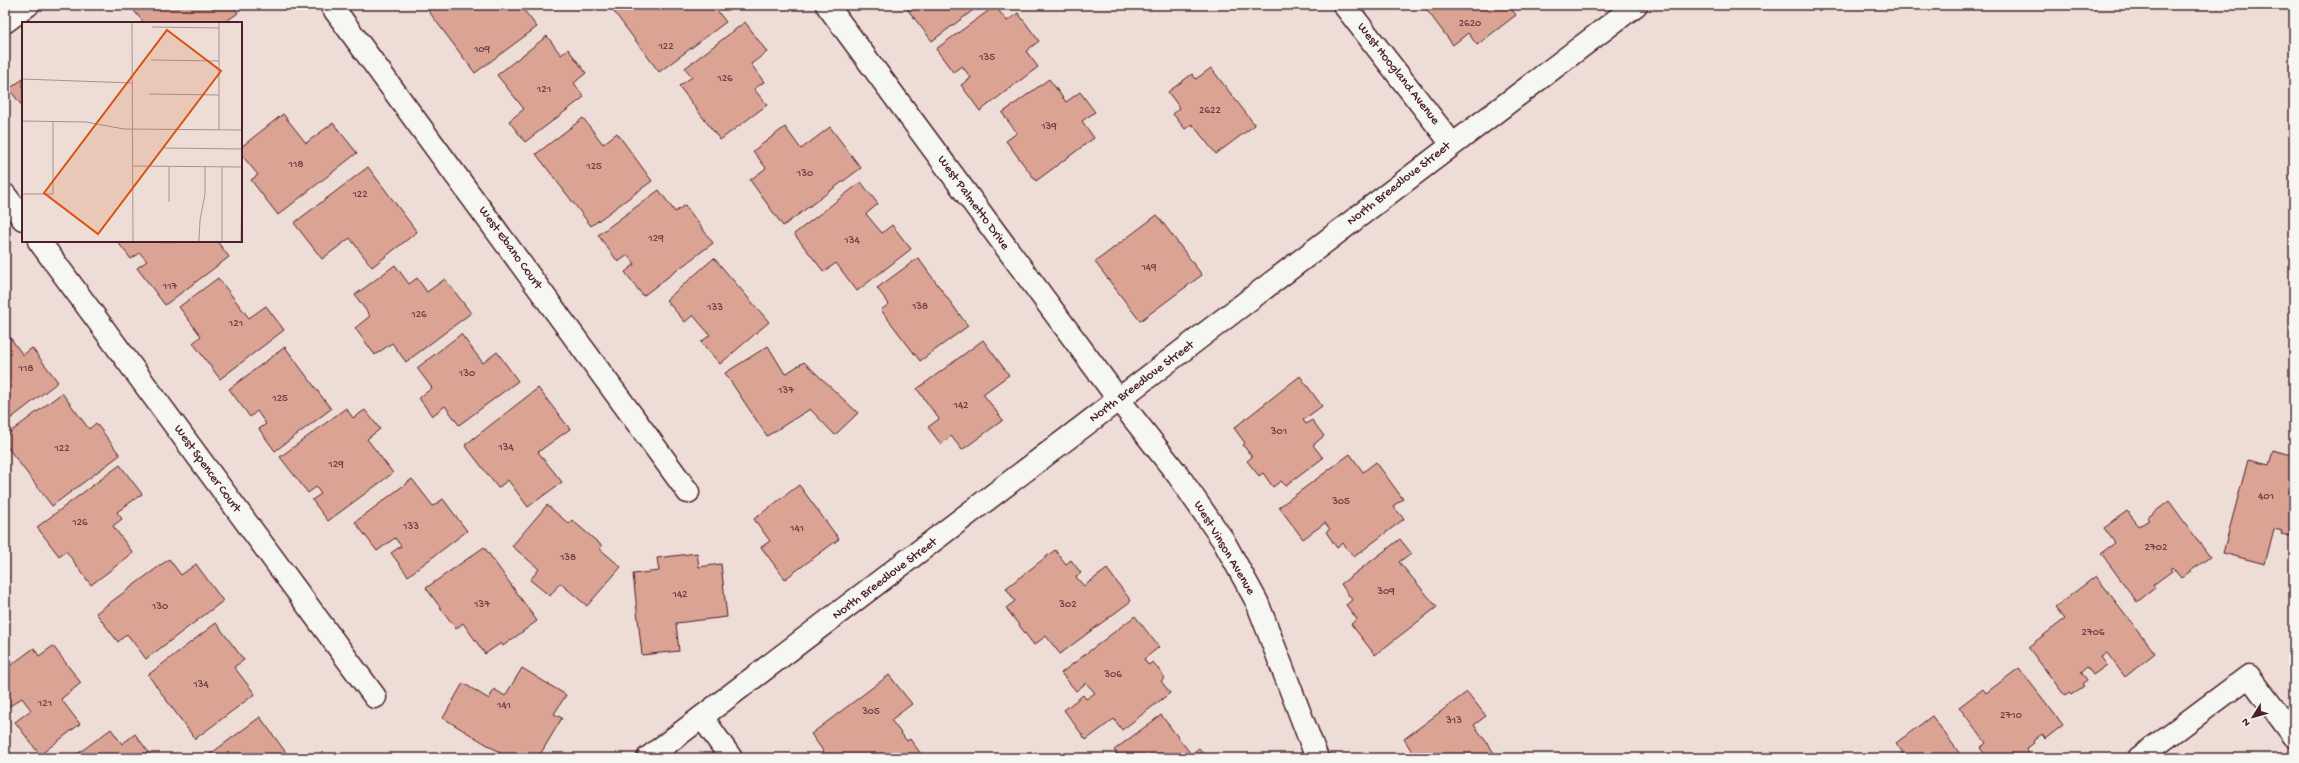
<svg xmlns="http://www.w3.org/2000/svg" width="2299" height="763" viewBox="0 0 2299 763" font-family="'Gochi Hand',sans-serif">
  <rect width="100%" height="100%" fill="#eeddd6"/>
  <filter id="ink" filterUnits="userSpaceOnUse"><feTurbulence type="fractalNoise" baseFrequency=".025" numOctaves="2"/><feDisplacementMap in="SourceGraphic" scale="8" xChannelSelector="R" yChannelSelector="G"/><feConvolveMatrix kernelMatrix="1 2 1 2 8 2 1 2 1" color-interpolation-filters="sRGB"/></filter>
  <g filter="url(#ink)">
    <g fill="#daa394" stroke="#4a1f2b">
      <path d="M134,5h98l6,8 -14,10h-80l-13,-16z"/>
      <path d="M424,5h96l17,22 -62,46z"/>
      <path d="M609,5h110l-4,3 11,14 -67,50z"/>
      <path d="M904,5h76l-48,36z"/>
      <path d="M1423,5h85l8,10 -39,30 -9,-12 -15,12z"/>
      <path d="M995,6l12,15 11,-8 21,28 -13,10 12,16 -58,44 -19,-26 10,-7 -9,-12 -9,6 -17,-23z"/>
      <path d="M745,22l22,30 -16,12 13,18 -10,7 13,16 -47,35 -41,-54 13,-9 -7,-9z"/>
      <path d="M547,36l14,19 7,-6 18,24 -12,10 10,14 -59,45 -16,-21 15,-12 -27,-34z"/>
      <path d="M1211,68l44,57 -39,29 -24,-30 -7,5 -12,-15 7,-6 -12,-16 24,-18 4,5z"/>
      <path d="M23,79v28l-14,-18z"/>
      <path d="M1049,79l17,23 14,-10 15,20 -13,9 12,17 -58,43 -30,-40 11,-8 -15,-20z"/>
      <path d="M283,114l23,29 27,-20 24,30 -79,62 -27,-35 7,-5 -17,-21v-7z"/>
      <path d="M583,118l20,26 14,-11 35,48 -61,45 -55,-72z"/>
      <path d="M785,127l16,22 29,-22 31,41 -78,58 -33,-46 16,-12 -13,-17z"/>
      <path d="M368,167l49,65 -45,35 -22,-29 -28,21 -28,-36z"/>
      <path d="M861,182l17,22 -12,10 16,19 10,-8 19,24 -54,42 -21,-28 -12,9 -30,-38z"/>
      <path d="M659,190l16,22 10,-7 28,38 -70,53 -18,-24 10,-8 -7,-9 -10,7 -20,-27z"/>
      <path d="M1157,215l45,60 -62,46 -45,-59z"/>
      <path d="M117,241h100l12,16 -64,48 -28,-37 10,-7 -7,-8 -9,6z"/>
      <path d="M714,258l55,64 -49,42 -19,-22 9,-7 -17,-20 -8,7 -19,-22z"/>
      <path d="M918,258l50,68 -48,35 -39,-51 8,-6 -12,-16z"/>
      <path d="M395,265l14,19 8,-6 10,14 18,-13 26,34 -65,49 -14,-19 -17,12 -20,-27 15,-12 -15,-21z"/>
      <path d="M218,278l31,40 17,-12 18,24 -64,49 -27,-36 8,-7 -22,-29z"/>
      <path d="M5,331l18,24 9,-7 26,34 -53,41z"/>
      <path d="M461,334l22,29 14,-11 21,29 -59,44 -14,-19 -13,10 -13,-18 13,-10 -15,-20z"/>
      <path d="M983,340l26,35 -26,19 20,26 -41,30 -11,-14 -10,8 -13,-17 11,-8 -22,-30z"/>
      <path d="M768,346l17,28 19,-12 54,51 -23,22 -25,-26 -43,27 -42,-63z"/>
      <path d="M285,347l46,62 -56,42 -16,-22 7,-5 -9,-13 -7,6 -21,-28z"/>
      <path d="M1300,376l22,30 -19,14 3,4 6,-4 12,16 -11,9 10,13 -37,28 -5,-5 -8,6 -10,-14 -4,3 -12,-15 5,-4 -9,-12 2,-2 -11,-15z"/>
      <path d="M538,388l32,41 -32,23 24,30 -34,25 -20,-27 -10,8 -33,-43z"/>
      <path d="M62,393l27,36 7,-6 24,32 -68,51 -47,-62v-8z"/>
      <path d="M346,408l7,10 12,-8 15,19 -13,10 26,34 -65,48 -16,-21 9,-6 -5,-7 -8,6 -28,-36z"/>
      <path d="M2273,450l21,6v81l-13,-3 1,-3 -8,-2 -9,35 -42,-11 25,-93 21,5z"/>
      <path d="M1350,454l13,18 13,-10 27,37 -10,7 11,13 -50,38 -11,-14 -6,5 -11,-16 4,-3 -5,-6 -22,16 -24,-32z"/>
      <path d="M120,465l22,29 -25,18 5,7 -9,7 20,27 -42,32 -25,-34 -7,5 -22,-29z"/>
      <path d="M412,479l21,27 10,-7 24,32 -59,45 -17,-23 10,-7 -6,-8 -18,13 -22,-29z"/>
      <path d="M799,485l40,54 -54,40 -24,-32 9,-6 -16,-22z"/>
      <path d="M2169,501l41,56 -29,21 -9,-11 -2,2 2,2 -19,14 2,3 -18,14 -36,-49 14,-10 -11,-15 23,-17 12,15 10,-6 -2,-2z"/>
      <path d="M547,505l22,19 3,-4 30,26 -2,3 21,18 -34,39 -27,-23 -10,13 -20,-16 9,-11 -27,-23z"/>
      <path d="M1400,539l11,14 -12,9 38,45 -62,48 -24,-31 6,-5 -11,-14 6,-5 -11,-16z"/>
      <path d="M484,547l53,74 -34,25 -2,-3 -16,11 -22,-31 -7,6 -30,-41z"/>
      <path d="M1055,550l11,14 5,-4 10,13 -5,4 8,9 23,-17 24,32 -71,53 -14,-18 -12,9 -28,-37 9,-7 -9,-13z"/>
      <path d="M697,553l2,14 22,-3 6,53 -51,6 3,28 -37,4 -9,-81 26,-3 -2,-13z"/>
      <path d="M169,559l12,16 15,-11 27,37 -77,58 -19,-25 -9,8 -22,-29z"/>
      <path d="M2096,576l59,77 -30,24 -18,-24 -6,4 6,8 -14,10 -6,-8 -6,5 6,8 -5,4 2,2 -13,9 -2,-2 -4,3 -37,-49 37,-28 -10,-12z"/>
      <path d="M1135,616l24,31 -15,12 4,6 5,-3 12,16 -4,3 9,12 -48,37 -8,-11 -28,21 -22,-30 19,-15 3,4 9,-6 -9,-10 -10,8 -15,-18z"/>
      <path d="M216,623l28,37 -10,7 21,27 -60,45 -47,-64z"/>
      <path d="M53,646l28,37 -20,16 19,25 -40,31 -25,-33 16,-12 -9,-12 -17,11v-51l6,7 23,-17 5,8z"/>
      <path d="M522,668l44,27 -12,19 8,4 -24,40h-29l-66,-40 20,-35 26,16 5,-10 11,7z"/>
      <path d="M2019,668l44,57 -18,14 -3,-5 -9,7 1,2 -8,6 6,9h-44l-8,-10 6,-5 -27,-36 24,-18 3,4z"/>
      <path d="M889,675l23,29 -21,16 16,21 3,-2 14,19h-91l-4,-5 -3,2 -15,-21z"/>
      <path d="M1467,692l19,24 -12,9 24,33h-82l-12,-19z"/>
      <path d="M1161,715l30,39 8,-6 7,10h-86l-6,-8z"/>
      <path d="M1932,716l31,42h-67l7,-5 -7,-10z"/>
      <path d="M260,717l27,37 -5,4h-77z"/>
      <path d="M111,729l11,15 13,-10 18,24h-81z"/>
    </g>
    <g fill="none" stroke-linecap="round" stroke-linejoin="round">
      <g stroke="#4a1f2b" stroke-width="25">
        <g id="street">
          <path d="M331,5l357,487"/>
          <path d="M827,5l292,395 59,75 45,65 34,62 60,156"/>
          <path d="M1344,5l108,139"/>
          <path d="M5,22l23,-17"/>
          <path d="M5,195l18,24"/>
          <path d="M39,241l336,456"/>
          <path d="M702,717l29,41"/>
          <path d="M2139,758l110,-82 45,60"/>
        </g>
      </g>
      <g stroke="#4a1f2b" stroke-width="25">
        <path id="secondary" d="M648,758l988,-753"/>
      </g>
      <use href="#street" stroke="#f6f6f2" stroke-width="22"/>
      <use href="#secondary" stroke="#f6f6f2" stroke-width="22"/>
    </g>
  </g>
  <g text-anchor="middle" dominant-baseline="central" stroke-width="3.5" stroke-linejoin="round" paint-order="stroke">
    <g font-size="11" fill="#6e4045">
      <text x="1470" y="24">2620</text>
      <text x="666" y="47">122</text>
      <text x="482" y="50">109</text>
      <text x="987" y="58">135</text>
      <text x="725" y="79">126</text>
      <text x="544" y="90">121</text>
      <text x="1210" y="111">2622</text>
      <text x="1049" y="127">139</text>
      <text x="296" y="165">118</text>
      <text x="594" y="167">125</text>
      <text x="805" y="174">130</text>
      <text x="360" y="195">122</text>
      <text x="656" y="239">129</text>
      <text x="852" y="241">134</text>
      <text x="1149" y="268">149</text>
      <text x="170" y="287">117</text>
      <text x="920" y="307">138</text>
      <text x="715" y="308">133</text>
      <text x="419" y="315">126</text>
      <text x="236" y="324">121</text>
      <text x="26" y="369">118</text>
      <text x="467" y="374">130</text>
      <text x="786" y="391">137</text>
      <text x="280" y="399">125</text>
      <text x="961" y="406">142</text>
      <text x="1279" y="432">301</text>
      <text x="506" y="448">134</text>
      <text x="62" y="449">122</text>
      <text x="336" y="465">129</text>
      <text x="2266" y="497">401</text>
      <text x="1341" y="502">305</text>
      <text x="80" y="523">126</text>
      <text x="411" y="527">133</text>
      <text x="797" y="529">141</text>
      <text x="2156" y="548">2702</text>
      <text x="568" y="558">138</text>
      <text x="1386" y="592">309</text>
      <text x="680" y="595">142</text>
      <text x="482" y="605">137</text>
      <text x="1068" y="605">302</text>
      <text x="160" y="607">130</text>
      <text x="2093" y="633">2706</text>
      <text x="1113" y="675">306</text>
      <text x="201" y="685">134</text>
      <text x="45" y="704">121</text>
      <text x="504" y="706">141</text>
      <text x="871" y="712">305</text>
      <text x="2011" y="716">2710</text>
      <text x="1454" y="721">313</text>
    </g>
    <g font-size="13" fill="#4a1f2b" stroke="#f6f6f2">
      <text transform="translate(1398 74) rotate(52)">West Hoogland Avenue</text>
      <text transform="translate(1399 184) rotate(-38)">North Breedlove Street</text>
      <text transform="translate(973 203) rotate(54)">West Palmetto Drive</text>
      <text transform="translate(510 248) rotate(54)">West Ebano Court</text>
      <text transform="translate(1142 382) rotate(-37)">North Breedlove Street</text>
      <text transform="translate(207 469) rotate(54)">West Spencer Court</text>
      <text transform="translate(1224 548) rotate(59)">West Vinson Avenue</text>
      <text transform="translate(885 579) rotate(-37)">North Breedlove Street</text>
    </g>
  </g>
  <g transform="translate(22 22)">
    <rect width="220" height="220" fill="#eeddd6"/>
    <path fill="none" stroke="#ac9192" stroke-width="1" d="M110,1l1,218M130,5l67,1M129,38l68,1M0,57l110,4M127,72l70,1M0,99l64,1 38,7 118,1M197,108v-107M141,126l79,1M111,144l109,1M0,172h31v-73M147,180v-36M177,219l1,-21 5,-26v-28M200,219v-75M219,219l1,-69"/>
    <path fill="#d8530f" fill-opacity="0.15" stroke="#d8530f" stroke-width="2" d="M145,8l54,41 -123,163 -54,-41z"/>
    <rect width="220" height="220" fill="none" stroke="#4a1f2b" stroke-width="2"/>
  </g>
  <rect width="2299" height="763" fill="none" stroke="#f6f6f2" stroke-width="20"/>
  <rect x="10" y="10" width="2279" height="743" fill="none" stroke="#4a1f2b" stroke-width="1.5" filter="url(#ink)"/>
  <g transform="translate(2253 717) rotate(233)" stroke="#f6f6f2" stroke-width="3" paint-order="stroke">
  <path d="M0-3L7 15L0 10L-7 15Z" fill="#4a1f2b"/>
  <text y="-6" font-size="11" font-weight="bold" text-anchor="middle" fill="#4a1f2b">N</text>
  </g>
</svg>
